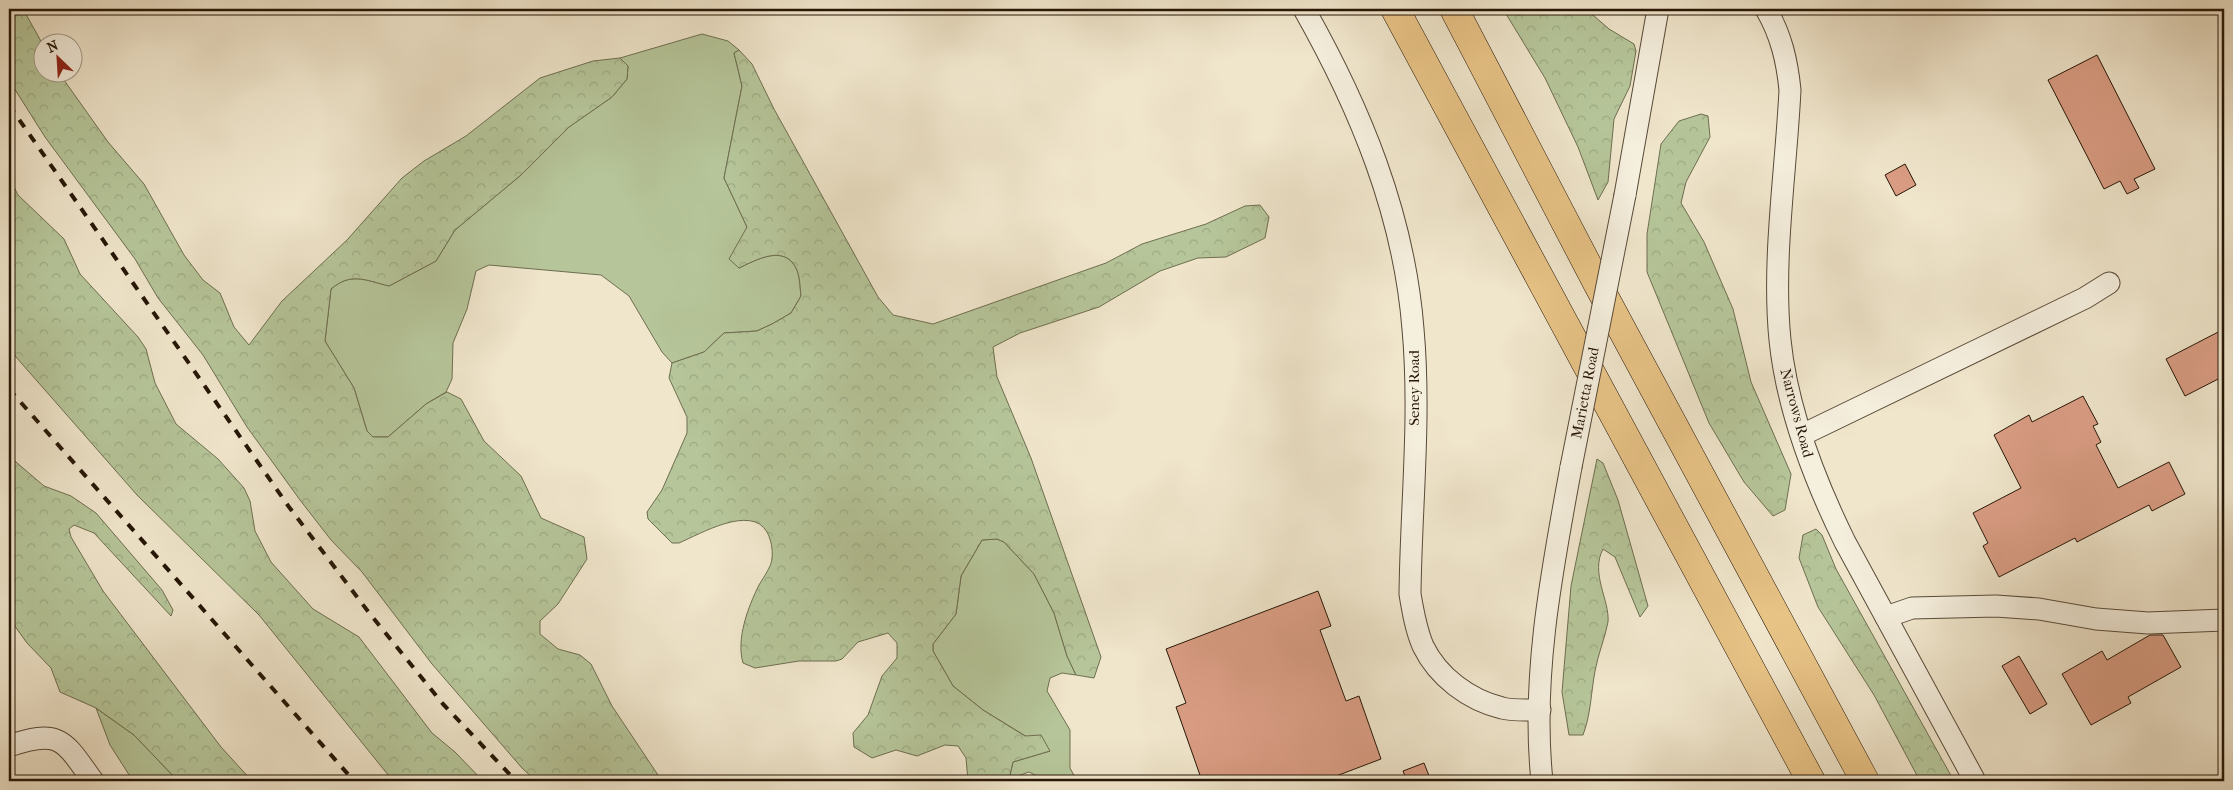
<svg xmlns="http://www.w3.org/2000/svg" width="2233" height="790" viewBox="0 0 2233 790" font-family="'IM FELL French Canon',serif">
  <defs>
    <pattern id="forest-crowns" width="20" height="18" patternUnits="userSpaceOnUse" patternTransform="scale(1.25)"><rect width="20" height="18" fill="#b6c69a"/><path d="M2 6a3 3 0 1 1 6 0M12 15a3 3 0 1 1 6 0" fill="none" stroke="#9ca983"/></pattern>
  </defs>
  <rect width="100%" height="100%" fill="#f0e6cc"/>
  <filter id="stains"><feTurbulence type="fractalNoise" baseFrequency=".004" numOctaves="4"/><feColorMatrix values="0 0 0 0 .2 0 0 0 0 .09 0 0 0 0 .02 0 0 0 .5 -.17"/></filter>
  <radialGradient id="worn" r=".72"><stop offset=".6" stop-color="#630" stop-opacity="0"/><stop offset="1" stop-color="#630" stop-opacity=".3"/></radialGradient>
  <g fill="#b6c69a" stroke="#6e6e50">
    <path d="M702,34l26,7 11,9 -5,3 8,33 -18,92 23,49 -8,41c17,-8 45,-24 57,0 4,7 4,20 5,28l-10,17 -19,11 -15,7 -33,2 -20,19 -32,11 -10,-11 -33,-56 -28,-21 -112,-10 -13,6 -9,38 -14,34 -1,36 -6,13 -20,12 -38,33h-15l-6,-6 -13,-43 -29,-47 6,-52c20,-17 34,-9 58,-3l47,-25 19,-31 66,-55 48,-48 43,-30 15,-18 1,-13 -8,-8z"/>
    <path d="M997,539l7,3 30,32 20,39 13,43 9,19 -14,-2 -12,5 -3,13 23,39v38l7,13h-30l-18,-9 -20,7 4,-17 37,-11 -67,-41 -30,-24 -20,-35v-7l23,-30 5,-38 21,-36z"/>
    <path d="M96,708l38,27 44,46h-45l-23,-36z"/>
  </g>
  <g fill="url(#forest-crowns)" stroke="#6e6e50">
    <path d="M9,9h14l19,34v29l17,1 49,69 36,42 40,71 19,25 17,13 14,34 15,18 33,-44 65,-61 55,-62 22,-17 42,-25 74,-58 53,-17 27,-3 8,8 -1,13 -15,18 -43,30 -48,48 -66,55 -19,31 -47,25c-24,-6 -38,-14 -58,3l-6,52 29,47 13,43 6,6h15l38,-33 21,-12 14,7 23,42 37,35 20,42 43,19 3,22 -29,45 -18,17v13l18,15 22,6 11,9 21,42 50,75h-126l-14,-13 -90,-104 -70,-92 -31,-32 -31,-40 -53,-73 -44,-72 -45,-57 -23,-39 -90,-122 -36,-57z"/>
    <path d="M1503,9h83l23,20 25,15 2,7 -6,35 -16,33 -6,63 -10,18 -20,-53 -33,-69z"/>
    <path d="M739,50l13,14 22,45 104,188 15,18 40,9 173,-61 36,-19 64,-20 39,-18 15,-1 9,12 -4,21 -39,19 -28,1 -38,13 -61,36 -79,26 -27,14 4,30 34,81 70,199 -7,21 -18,-3 -9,-19 -13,-43 -20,-39 -30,-32 -7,-3 -15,1 -21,36 -5,38 -23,30v7l20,35 30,24 42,26 16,-1 9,16 -37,11 -4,17 -18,-1 -8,3h-15l-2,-23 -8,-12 -13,-1 -28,11 -21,-6 -24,8 -18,-11 -1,-14 15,-18 14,-39 15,-18v-15l-9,-10 -30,9 -16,17 -6,2h-37l-44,7 -12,-5c-7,-24 5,-56 16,-78 4,-7 13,-19 13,-27 1,-8 -1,-19 -5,-26 -16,-28 -67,2 -88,11h-7l-24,-24 -1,-7 15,-22 25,-57v-16l-18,-39 3,-15 32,-11 20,-19 33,-2 15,-7 19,-11 10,-17c-1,-8 -1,-21 -5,-28 -12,-24 -40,-8 -57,0l-10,-9 18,-32 -23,-49 18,-92 -8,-33z"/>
    <path d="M1701,114l7,2 2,21 -24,45 -5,21 23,39 29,67 18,73 40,92 -6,36 -12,6 -29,-34 -35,-59 -62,-151v-38l14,-90 18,-23z"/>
    <path d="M9,177l9,18 46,44 16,35 58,63 8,12 9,34 21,41 42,35 26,29 6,13 5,30 16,31 42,47 46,28 73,96 23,19 28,29h-90l-134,-166 -122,-120 -128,-146z"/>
    <path d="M9,456l35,30 27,10 25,17 66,77 11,20 -2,6 -77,-83 -20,-8 -5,4 2,8 32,54 118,156 31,34h-74l-44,-46 -38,-27 -36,-16 -9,-24 -24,-25 -18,-25z"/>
    <path d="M1597,459l6,4 15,37 30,106 -8,11 -25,-60 -12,-8c-13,24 7,52 5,73 -3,16 -10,32 -13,49 -4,21 -4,43 -12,64h-14l-7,-43 9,-106z"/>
    <path d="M1816,529l6,6 14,34 118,212h-34l-46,-86 -56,-88 -19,-49 4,-23z"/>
  </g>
  <g fill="#da9d84" stroke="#261606">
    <path d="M2097,55l58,114 -21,10 5,9 -12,6 -7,-13 -16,8 -56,-109z"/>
    <path d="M1905,164l11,21 -20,11 -11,-21z"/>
    <path d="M2224,329v47l-39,20 -19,-37z"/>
    <path d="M2083,396l15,28 -5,2 8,16 -5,3 22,43 51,-26 16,32 -33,17 -3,-6 -72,37 -2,-4 -76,39 -16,-31 5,-3 -15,-30 48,-25 -27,-53 35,-20 3,7z"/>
    <path d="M1318,591l13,35 -11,4 26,71 13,-5 22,63 -58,22h-114l-1,-6 -7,3 -25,-71 10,-4 -20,-54z"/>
    <path d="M2150,635h13l18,32 -53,30 3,6 -40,22 -29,-51 40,-23 5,9z"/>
    <path d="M2019,656l28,48 -17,10 -28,-48z"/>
    <path d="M1424,763l7,18h-24l-4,-10z"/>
  </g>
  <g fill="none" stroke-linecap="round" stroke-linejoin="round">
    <g stroke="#584a38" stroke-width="23">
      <g id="minor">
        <path d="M1304,9c56,99 100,205 109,320 8,88 -2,177 -3,265 3,18 6,36 13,52 15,31 46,54 79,62 11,3 26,2 38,2"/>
        <path d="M1766,9c15,26 21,51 24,81 -4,82 -18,170 -10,250 7,70 34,139 65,202l130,239"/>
        <path d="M1625,195l33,-186"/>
        <path d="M1802,435l283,-137 24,-15"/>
        <path d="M1886,617l26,-9 84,-2 43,3 57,10 52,4 76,-3"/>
        <path d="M9,746c52,-18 55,-5 84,35"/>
        <path d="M1542,781c-11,-104 10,-211 29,-314"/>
      </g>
    </g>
    <g stroke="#261606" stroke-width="29">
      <g id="highway">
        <path d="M1395,9l416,772"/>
        <path d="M1454,9l143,274 268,498"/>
      </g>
    </g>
    <use href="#minor" stroke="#f5efde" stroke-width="21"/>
    <use href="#highway" stroke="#e8c386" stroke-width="28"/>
    <g stroke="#261606" stroke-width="4" stroke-dasharray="9 9" stroke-linecap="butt">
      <path d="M9,105l280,402 81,107 73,90 73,77"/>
      <path d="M9,389l345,392"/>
    </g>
    <g stroke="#584a38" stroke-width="23" stroke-linecap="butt">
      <path id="minor-bridge" d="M1571,467l54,-272"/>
    </g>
    <use href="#minor-bridge" stroke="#f5efde" stroke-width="21"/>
  </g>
  <g text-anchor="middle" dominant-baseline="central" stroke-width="4.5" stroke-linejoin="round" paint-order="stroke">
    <g font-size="15" fill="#261606" stroke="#f5efde">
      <text transform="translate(1414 388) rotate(-90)">Seney Road</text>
      <text transform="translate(1585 393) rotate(-79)">Marietta Road</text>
      <text transform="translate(1797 413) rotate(75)">Narrows Road</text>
    </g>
  </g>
  <rect width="2233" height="790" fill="none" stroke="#f0e6cc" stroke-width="30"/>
  <rect x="10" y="10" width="2213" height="770" fill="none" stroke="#261606" stroke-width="2.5"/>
  <rect x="15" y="15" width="2203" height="760" fill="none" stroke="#261606"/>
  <g transform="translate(58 58) rotate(335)"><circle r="24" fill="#f5efde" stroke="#a29888"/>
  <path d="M0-4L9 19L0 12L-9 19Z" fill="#8f2418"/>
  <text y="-8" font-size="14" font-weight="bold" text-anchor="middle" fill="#261606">N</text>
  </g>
  <rect width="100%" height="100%" filter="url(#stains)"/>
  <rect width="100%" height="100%" fill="url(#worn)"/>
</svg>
